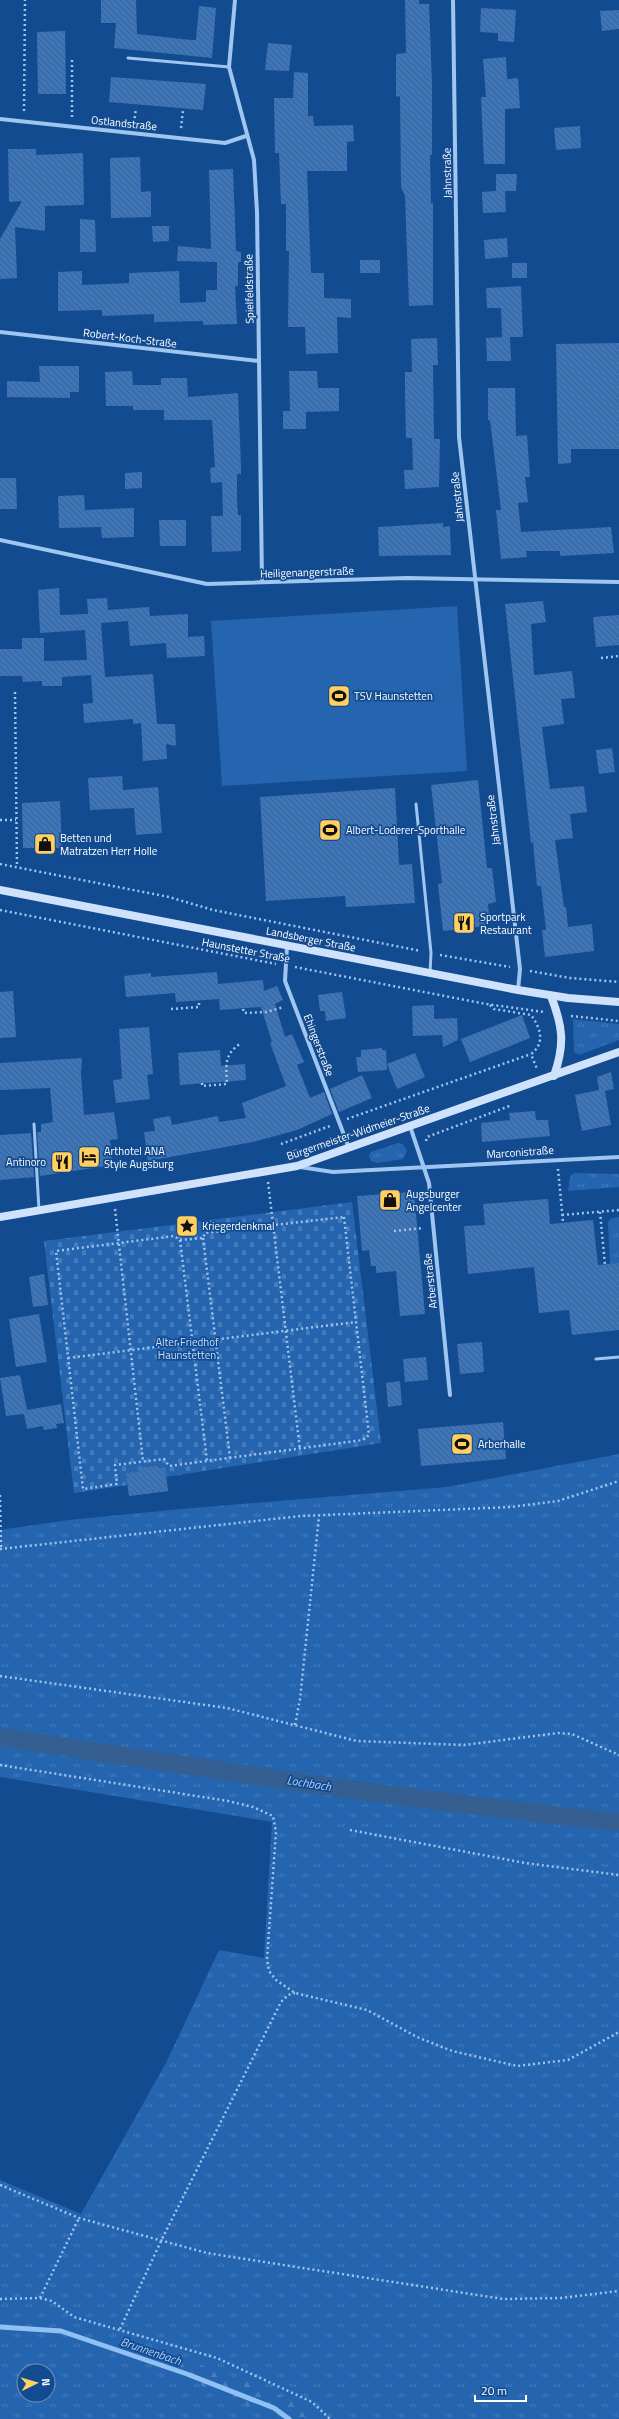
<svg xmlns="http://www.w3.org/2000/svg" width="619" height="2419" viewBox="0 0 619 2419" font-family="'Titillium Web',sans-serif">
  <defs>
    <pattern id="grass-tufts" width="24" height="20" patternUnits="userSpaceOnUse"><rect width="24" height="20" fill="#2565af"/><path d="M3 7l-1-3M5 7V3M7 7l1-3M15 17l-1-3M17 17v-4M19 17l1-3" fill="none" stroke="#467cbb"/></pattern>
    <pattern id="forest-firs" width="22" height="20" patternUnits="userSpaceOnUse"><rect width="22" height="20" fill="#2565af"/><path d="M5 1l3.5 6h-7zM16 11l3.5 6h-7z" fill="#467cbb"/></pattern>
    <pattern id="cemetery-stones" width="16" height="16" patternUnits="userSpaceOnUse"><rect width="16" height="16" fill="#2565af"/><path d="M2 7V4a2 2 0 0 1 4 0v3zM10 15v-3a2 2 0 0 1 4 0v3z" fill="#467cbb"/></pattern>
    <pattern id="building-back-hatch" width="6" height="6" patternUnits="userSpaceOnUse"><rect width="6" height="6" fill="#3c75b9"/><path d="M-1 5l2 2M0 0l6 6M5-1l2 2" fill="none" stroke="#446082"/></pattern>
  </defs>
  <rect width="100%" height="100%" fill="#134b90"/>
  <g fill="url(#grass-tufts)" fill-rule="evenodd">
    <path d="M573,1019l46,5v16l-40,15 -5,-3z"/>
    <path d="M398,1143l5,1 4,7 -4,8 -26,4 -6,-2 -2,-5 2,-4z"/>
    <path d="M574,1173l45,1v13l-51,4 2,-14z"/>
    <path d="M619,1217v46l-9,1 -2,-41 2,-4z"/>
    <path d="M619,1454v965h-619v-239l81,34 85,-151 53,-113 45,8 8,-136 -272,-45v-247l69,-10 112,-11 266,-22zM24,2371h24v24h-24z"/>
  </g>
  <path fill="url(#forest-firs)" d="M173,2355l84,30 44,19 14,15c-56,0 -107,-30 -156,-55z"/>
  <path fill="url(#cemetery-stones)" d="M352,1202l29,241 -215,34 2,14 -39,5 -1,-11 -54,8 -30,-252z"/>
  <path fill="#2565af" d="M457,606l10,165 -245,15 -11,-165z"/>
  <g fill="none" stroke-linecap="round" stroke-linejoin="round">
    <path stroke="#91c0f5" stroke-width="5" d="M0,2327l61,4 126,43 87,34 15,11"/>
    <path stroke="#355e91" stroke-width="18" d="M0,1737c206,32 412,64 619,85"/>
  </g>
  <g fill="url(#building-back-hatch)">
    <path d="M101,0h35l1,34 54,6h5l3,-34 17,2 -4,50 -98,-10 2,-25h-15z"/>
    <path d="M405,0h14v4h10l3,79v72h-2l1,48h2v102l-24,1 -4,-110 -4,-9 -1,-91 -4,1v-43l10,-1z"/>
    <path d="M481,8l35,2 -2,32 -16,-1v-8l-18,-1z"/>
    <path d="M619,10v19l-17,2 -2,-20z"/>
    <path d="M65,31l1,63h-28l-1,-62z"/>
    <path d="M268,43l24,2 -3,26 -24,-1z"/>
    <path d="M506,57l1,22 11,-1 2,30 -15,1v55h-21l-3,-67h5l-3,-38z"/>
    <path d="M294,72l14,1v43h5l1,10 39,-1 1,16 -7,1v29h-40l4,102h13v25l27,1v19l-14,-1 1,36 -32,1 -1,-27h-17l1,-76h-3v-47h-5l-2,-51h-4l-1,-55h19z"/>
    <path d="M111,77l95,7 -3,26 -94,-8z"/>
    <path d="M580,126l1,22 -25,2 -2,-22z"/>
    <path d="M8,149h28v6l47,-2 1,52 -39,1v25l-30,-4 2,51 -17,1v-40l22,-38 -13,1z"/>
    <path d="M140,157l1,35 10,-1v26l-40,1 -1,-60z"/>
    <path d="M233,169l3,82 5,1v10h-3v24h-3l2,38 -34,1v-4l-49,1v-8l-52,2v-6l-44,1v-39l24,-1v14l47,-2v-10l50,-2 1,32 26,-1v-12h11v-28l-40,-1 1,-15 33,3 -2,-79z"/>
    <path d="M496,174h21l-1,17h-11l1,21 -23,1 -1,-21 14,-1z"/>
    <path d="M80,219l15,1 1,32h-16z"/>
    <path d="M152,226h17v15l-16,1z"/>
    <path d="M507,238l1,19 -23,2 -1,-19z"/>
    <rect x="360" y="260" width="20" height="13"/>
    <rect x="512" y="263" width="15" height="15"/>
    <path d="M521,286l2,51h-13l1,24h-24l-1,-23 19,-1h-3l-1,-29h-14l-1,-20z"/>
    <path d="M437,338l1,27h-5l1,74h6l-1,48 -34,2 -1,-19h9l-1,-32h-6l-1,-45v-21h7l-1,-33z"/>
    <path d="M619,343v106h-48v14l-13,1 -2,-120z"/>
    <path d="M39,366h40v26h-9v6l-63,-1v-16l33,1z"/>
    <path d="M132,371l1,14h28v-7h26l1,19 50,-4 3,73v8h-4v25l1,16h3v36l-29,1 -1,-36h12l-1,-34 -11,1 -1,-15 5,-1 -3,-47h-48v-10h-31v-4h-27l-1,-34z"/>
    <path d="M289,371h28l1,17h21v23l-33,1v17h-23v-18h7z"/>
    <path d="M488,388h27l1,48 11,-1 3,42h-5l3,25 -10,1 3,29 90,-5 3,26 -54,3v-5h-34l1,6 -26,2 -5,-49h5l-11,-90h-2z"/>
    <path d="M142,472v16l-17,1v-16z"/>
    <path d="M0,478h16l1,31h-17z"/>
    <path d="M84,495l1,15 49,-2v29l-32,1 -1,-11 -42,1 -1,-32z"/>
    <path d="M159,520h27v26h-26z"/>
    <path d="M443,523v4l7,-1 1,29 -72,1 -1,-29z"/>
    <path d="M59,588l1,27 28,-1 -1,-15 20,-1 1,12 41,-3 1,9 38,-2v23l16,-1 1,20 -38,2 -1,-15 -36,3 -2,-25 -27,2 4,54 48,-3 4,50h18l1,22 -10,-2 1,15 -24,2 -2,-38 -8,1v-5l-49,4 -1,-19 10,-1 -2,-28 -29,2v9h-20v-5l-19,1 -1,-6h-22v-27h22v-11h22v23l43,-1 -2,-30 -45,3 -2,-43z"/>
    <path d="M543,601l3,21 -15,2 3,51 38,-4 3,27 -14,1 3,25 -22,3 8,62 34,-3 3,26 -17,2 3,24 -18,2 9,67h2l2,20 24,-3 2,27 -49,6 -3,-27h4l-5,-44h-4l-4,-44 -2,1 -26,-239z"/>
    <path d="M619,615v30l-23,2 -3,-30z"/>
    <path d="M612,748l3,24 -16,2 -3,-24z"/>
    <path d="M122,776l1,14 35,-3 4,46 -26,2 -2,-27 -44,2 -2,-32z"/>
    <path d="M478,780l9,88h5l4,34 -8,2 1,11h-4l1,11 -43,5 -5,-47 4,-1 -11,-98z"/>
    <path d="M395,788l4,77 13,-1 3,39 -69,4 -1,-11 -79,5 -6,-104z"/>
    <path d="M60,801l2,47h-39l-1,-45z"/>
    <path d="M217,972l1,12 45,-4 1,11 13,-5 6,14 -8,4 10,33 7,-3 12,28 -7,3 13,33 14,-6 8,22 -35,16 -44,12 -105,19 -4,-29 11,-1 -2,-12 17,-3 2,9 46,-9 1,6 27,-4 -4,-15 44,-17 -16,-43 2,-1 -11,-35 -41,3 -1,-11 -43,3 -1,-9 -49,4 -2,-21 27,-3v4z"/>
    <path d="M13,991l3,46 -16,1v-46z"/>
    <path d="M342,992l4,26 -20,3 -1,-10h-5l-2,-16z"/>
    <path d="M434,1005v14l23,-1 1,22 -15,7 -1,-12 -29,1 -1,-30z"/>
    <path d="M522,1015l8,23 -60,24 -9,-23z"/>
    <path d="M149,1027l4,47 -6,1 3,24 -34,4 -3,-23 9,-1 -3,-50z"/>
    <path d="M382,1048v2h4l1,20 -29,2 -2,-15h5v-7z"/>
    <path d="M220,1050l1,16 24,-2 1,16 -66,5 -2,-32z"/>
    <path d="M415,1053l10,24 -28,12 -10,-25z"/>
    <path d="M82,1058l-1,15 3,42 30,-3 4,27 -8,1 3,25 -73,11 -3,-44h4v-8l12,-2 -3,-34 -50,2v-27z"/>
    <path d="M611,1072l3,17 -9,2 6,34 -29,6 -7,-36 24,-5 -2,-13z"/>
    <path d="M362,1075l10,23 -33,14 -9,-23z"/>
    <path d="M535,1111l1,9h12l2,16 -68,6 -1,-19 29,-3 -1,-7z"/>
    <path d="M31,1133l3,44 -34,3v-45z"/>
    <path d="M414,1192l11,122 -25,2 -4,-45 -20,2v-7h-5l-2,-16 -7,1 -5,-55z"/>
    <path d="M548,1199l2,25 43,-4 5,45 21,-2v67l-47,5 -3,-25 -30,3 -5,-46 -66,7 -4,-48 21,-1 -2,-21z"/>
    <path d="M44,1274l4,31 -15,2 -4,-30z"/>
    <path d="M39,1314l8,48 -31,5 -7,-48z"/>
    <path d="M482,1342l2,30 -24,2 -3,-30z"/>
    <path d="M426,1357l2,23 -23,2 -2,-23z"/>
    <path d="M20,1375l7,35 34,-6 3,19 -8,1 1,4 -13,2 -1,-4 -16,3 -3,-15 -18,2 -6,-38z"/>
    <path d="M400,1381l2,24 -14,2 -2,-24z"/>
    <path d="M503,1422l3,37 -85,7 -3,-37z"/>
    <path d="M156,1466v3l9,-2 3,24 -39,5 -3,-23 12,-1 -1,-4z"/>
  </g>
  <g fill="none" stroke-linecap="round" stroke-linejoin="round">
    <g stroke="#9fc5f1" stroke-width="2.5" stroke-dasharray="2 3" stroke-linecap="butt">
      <path d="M24,111l1,-111"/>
      <path d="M72,117v-57"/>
      <path d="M134,123l2,-15"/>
      <path d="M181,128l2,-18"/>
      <path d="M601,658l18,-2"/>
      <path d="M15,692l2,175"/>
      <path d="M0,820h16"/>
      <path d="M0,864l169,33 44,13 208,41"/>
      <path d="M0,910l276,54"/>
      <path d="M440,955l70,12"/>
      <path d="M295,967l191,37 58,8"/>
      <path d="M530,971l40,7 49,4"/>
      <path d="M490,1005l4,4 37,6c9,12 15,28 0,39l6,15"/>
      <path d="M171,1009l28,-2v-6"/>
      <path d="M243,1009l1,4 22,-1 18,-5"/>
      <path d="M571,1016l48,5"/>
      <path d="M202,1083v3l25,-2c-1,-18 -3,-30 13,-40"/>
      <path d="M347,1119l184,-65"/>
      <path d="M426,1141l1,-4 85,-32"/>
      <path d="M281,1144l49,-18"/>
      <path d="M558,1169l5,53"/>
      <path d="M268,1182l32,268"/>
      <path d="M115,1209l28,252"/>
      <path d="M600,1212l5,53"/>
      <path d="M562,1215l57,-5"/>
      <path d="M344,1217l25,218 -6,5 -194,26 -5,-7 -49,6 2,19 -34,5 -27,-238 118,-15 6,4 23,-2 2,-5z"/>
      <path d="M394,1231l29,-3"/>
      <path d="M203,1238l27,220"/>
      <path d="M180,1240l27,221"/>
      <path d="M68,1358l288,-36"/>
      <path d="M0,1495l1,54"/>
      <path d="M0,1549l301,-33 210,-9 47,-6 61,-20"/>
      <path d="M0,1676l227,32 130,33 107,4 94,-12 14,1 47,21"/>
      <path d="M295,1725l5,-26 19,-183"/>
      <path d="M0,1765l228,36 25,6 20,9 3,16 -9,127 2,12 7,9 19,13 72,17 50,27 35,14 65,15 51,-6 51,-28"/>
      <path d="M350,1830l175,33 94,12"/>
      <path d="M0,2185l79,33 128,35 25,4 271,42 58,-1 58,-7"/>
      <path d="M40,2298l39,-80"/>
      <path d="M0,2299l40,-1 12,3 22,16 143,41 95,44 18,17"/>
      <path d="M120,2329l42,-90 119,-237 7,-7 7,-2"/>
    </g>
    <g stroke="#9fc5f1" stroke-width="3">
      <path d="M128,58l101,9"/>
      <path d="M416,804l15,149 -1,20"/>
      <path d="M34,1124l5,86"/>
      <path d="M596,1359l23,-2"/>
    </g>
    <g stroke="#9fc5f1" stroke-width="4">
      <path d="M235,0l-6,67 25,93 3,52 5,370"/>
      <path d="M453,0l6,437 61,532 -2,21"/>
      <path d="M0,119l225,24 21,-7"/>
      <path d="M0,332l259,29"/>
      <path d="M0,540l207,44 200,-6 212,4"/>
      <path d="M287,946l-2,35 64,167"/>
      <path d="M410,1126l19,57 21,212"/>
      <path d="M300,1167l33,5 286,-15"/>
    </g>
    <g stroke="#cee2fc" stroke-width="8">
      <path d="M0,890l518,100 50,8 51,4"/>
      <path d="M551,996c12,31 14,48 3,80"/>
      <path d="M0,1217l297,-51 322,-114"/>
    </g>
  </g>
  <defs>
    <g id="stadium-square" transform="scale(1.15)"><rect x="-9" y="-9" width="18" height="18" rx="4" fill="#ffd05f" stroke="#134b90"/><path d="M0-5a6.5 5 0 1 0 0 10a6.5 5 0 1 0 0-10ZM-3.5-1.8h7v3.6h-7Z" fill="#111"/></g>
    <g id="shop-square" transform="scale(1.15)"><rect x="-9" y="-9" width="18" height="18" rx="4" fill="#ffd05f" stroke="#134b90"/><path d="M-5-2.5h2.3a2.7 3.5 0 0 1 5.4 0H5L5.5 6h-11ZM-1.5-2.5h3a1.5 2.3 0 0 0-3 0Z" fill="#111"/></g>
    <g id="restaurant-square" transform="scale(1.15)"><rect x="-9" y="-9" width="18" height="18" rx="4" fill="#ffd05f" stroke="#134b90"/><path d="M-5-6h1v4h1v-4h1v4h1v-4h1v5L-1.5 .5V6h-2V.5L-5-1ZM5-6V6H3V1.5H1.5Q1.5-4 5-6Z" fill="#111"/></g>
    <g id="hotel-square" transform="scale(1.15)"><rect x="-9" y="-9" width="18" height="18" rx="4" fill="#ffd05f" stroke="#134b90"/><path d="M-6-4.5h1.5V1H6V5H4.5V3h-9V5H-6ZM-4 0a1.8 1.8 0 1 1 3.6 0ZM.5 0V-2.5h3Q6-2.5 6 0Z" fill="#111"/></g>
    <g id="sight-square" transform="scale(1.15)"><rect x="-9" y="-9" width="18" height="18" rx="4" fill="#ffd05f" stroke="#134b90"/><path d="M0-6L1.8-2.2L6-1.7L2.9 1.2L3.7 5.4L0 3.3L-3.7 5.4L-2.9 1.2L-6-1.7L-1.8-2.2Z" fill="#111"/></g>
  </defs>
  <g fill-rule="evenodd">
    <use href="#stadium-square" x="339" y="696"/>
    <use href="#stadium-square" x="330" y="830"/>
    <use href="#shop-square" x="45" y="844"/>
    <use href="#restaurant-square" x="464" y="923"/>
    <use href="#hotel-square" x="89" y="1157"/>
    <use href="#restaurant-square" x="62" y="1162"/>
    <use href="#shop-square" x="390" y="1200"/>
    <use href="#sight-square" x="187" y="1226"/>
    <use href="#stadium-square" x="462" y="1444"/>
  </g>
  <g text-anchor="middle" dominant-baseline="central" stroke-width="3.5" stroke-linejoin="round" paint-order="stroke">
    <g font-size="11" fill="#fff" stroke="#134b90">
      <text transform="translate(124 123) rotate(6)">Ostlandstraße</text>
      <text transform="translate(447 173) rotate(-91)">Jahnstraße</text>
      <text transform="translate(249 289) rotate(-91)">Spielfeldstraße</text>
      <text transform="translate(130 338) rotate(7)">Robert-Koch-Straße</text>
      <text transform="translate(457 497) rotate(-96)">Jahnstraße</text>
      <text transform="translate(307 572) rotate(-2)">Heiligenangerstraße</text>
      <text transform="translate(493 820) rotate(-97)">Jahnstraße</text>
      <text transform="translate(311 939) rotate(11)">Landsberger Straße</text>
      <text transform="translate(246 950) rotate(11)">Haunstetter Straße</text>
      <text transform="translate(319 1045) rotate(69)">Ehingerstraße</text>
      <text transform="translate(358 1132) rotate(-19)">Bürgermeister-Widmeier-Straße</text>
      <text transform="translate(520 1152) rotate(-4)">Marconistraße</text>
      <text transform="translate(430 1281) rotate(-96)">Arberstraße</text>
    </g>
    <g font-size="11" fill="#fff" stroke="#134b90" text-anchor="start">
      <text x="354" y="696">TSV Haunstetten</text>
      <text x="346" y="830">Albert-Loderer-Sporthalle</text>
      <text x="60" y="838">Betten und<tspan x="60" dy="13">Matratzen Herr Holle</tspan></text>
      <text x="480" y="917">Sportpark<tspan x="480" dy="13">Restaurant</tspan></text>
      <text x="104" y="1151">Arthotel ANA<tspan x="104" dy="13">Style Augsburg</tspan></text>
      <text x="46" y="1162" text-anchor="end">Antinoro</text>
      <text x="406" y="1194">Augsburger<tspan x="406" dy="13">Angelcenter</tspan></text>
      <text x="202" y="1226">Kriegerdenkmal</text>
      <text x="478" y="1444">Arberhalle</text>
    </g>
    <g font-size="11" fill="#c6dffc" stroke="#134b90">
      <text x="187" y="1342">Alter Friedhof<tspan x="187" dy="13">Haunstetten</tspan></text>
    </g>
    <g font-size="12" font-style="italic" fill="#abcff9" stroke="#134b90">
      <text transform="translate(309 1783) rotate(9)">Lochbach</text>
      <text transform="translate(151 2351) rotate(19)">Brunnenbach</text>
    </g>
  </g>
  <g transform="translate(36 2383) rotate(85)"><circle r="19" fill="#134b90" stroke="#7193bc"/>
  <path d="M0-3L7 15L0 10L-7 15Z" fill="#ffd05f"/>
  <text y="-6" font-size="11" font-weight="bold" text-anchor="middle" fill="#ffffff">N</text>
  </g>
  <path d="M475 2395v6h51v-6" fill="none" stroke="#ffffff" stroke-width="2"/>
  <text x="481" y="2395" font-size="12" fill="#ffffff" stroke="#134b90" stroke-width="3" paint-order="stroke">20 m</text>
</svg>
